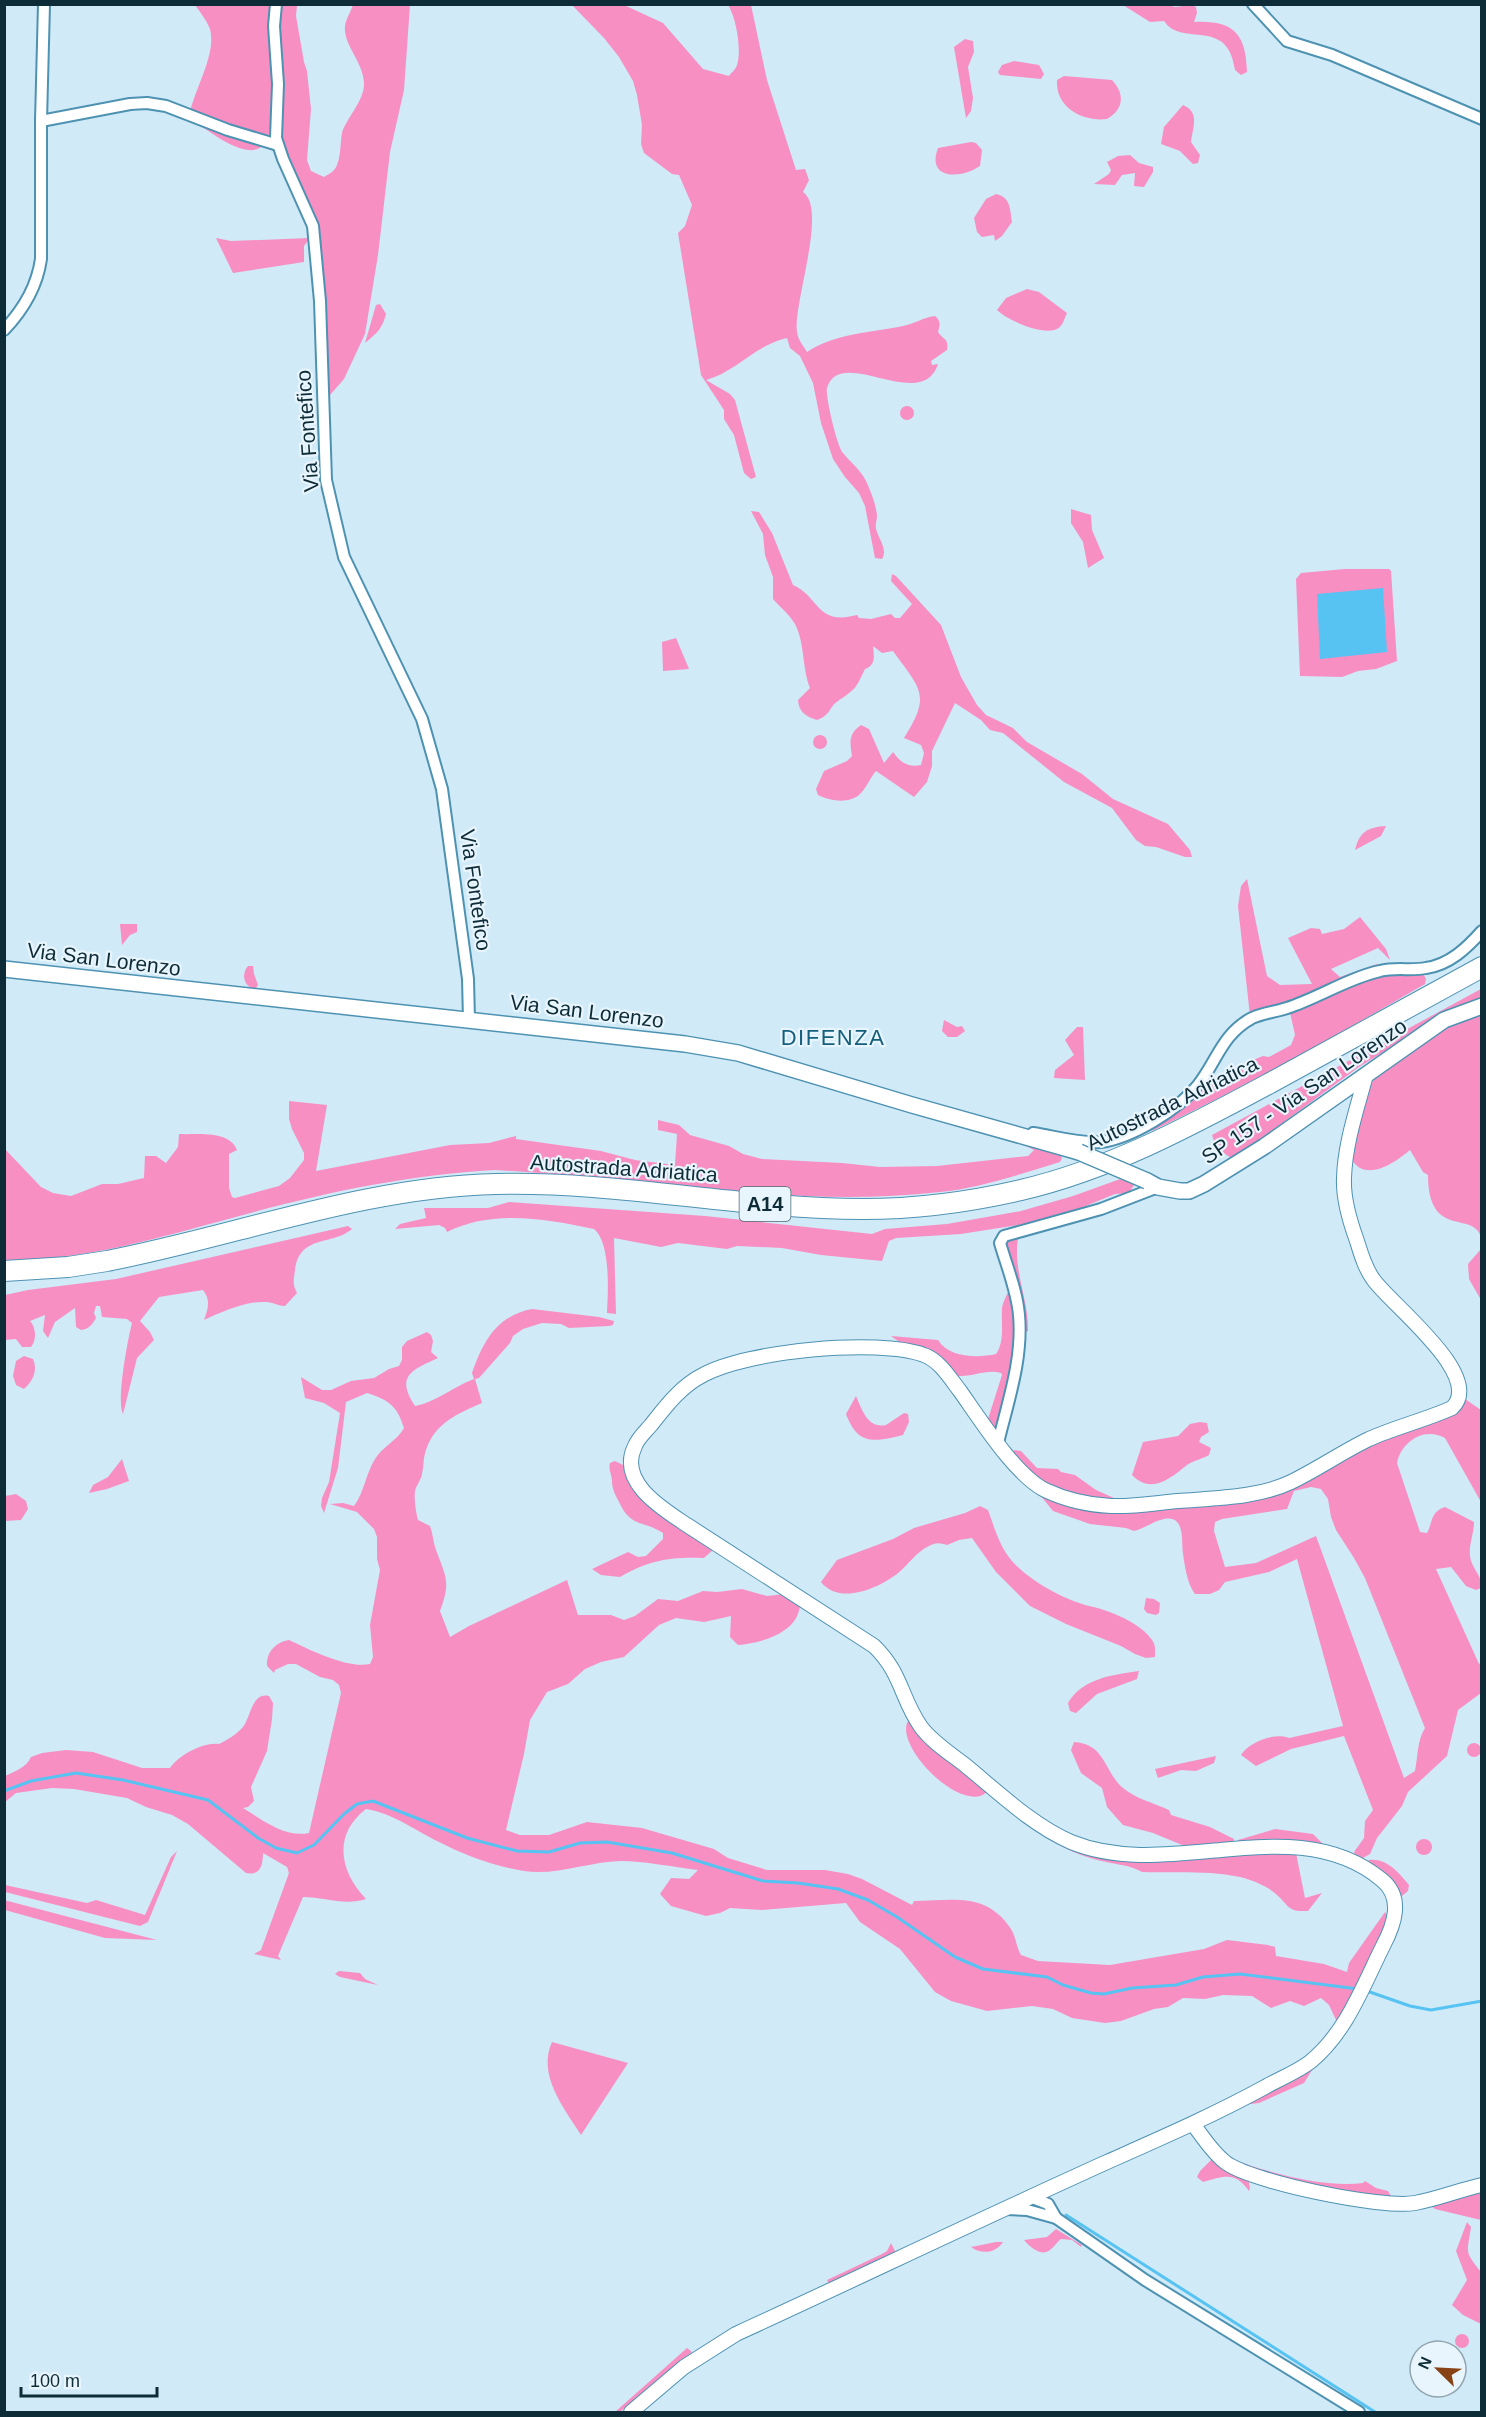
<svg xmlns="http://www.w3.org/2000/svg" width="1486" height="2417" viewBox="0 0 1486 2417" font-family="Helvetica,sans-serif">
  <rect width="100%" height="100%" fill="#d0eaf8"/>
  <g fill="#f88fc3" fill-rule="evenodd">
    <path d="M195,5h78l-2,114c-1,8 -1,17 -6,24 -16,23 -61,-16 -76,-26 4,-26 28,-62 21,-88 -3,-8 -10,-17 -15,-24z"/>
    <path d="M278,5h19l-1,11 8,46 3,9 4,38 -4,51 4,11 13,6c5,-3 11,-6 13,-12 4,-11 3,-20 5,-32 3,-13 23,-33 22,-50 -1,-22 -21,-38 -19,-57 1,-7 6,-15 8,-21h57l-6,85 -14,62 -12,103 -13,79 -21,45 -14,16 -4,-1 -7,-161 -6,-21 -34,-75z"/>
    <path d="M572,5h52l39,18 40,46 26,7c2,-3 7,-7 8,-11 5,-15 -1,-48 -9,-60h23l16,75 29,90 9,-1 4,11 -6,12c25,17 -10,111 -6,140 1,8 6,13 10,20 28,-19 64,-19 96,-26 11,-2 21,-9 32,-10 6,5 5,9 3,16 5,8 11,6 9,18l-16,11 1,4 6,-1c-16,50 -98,-20 -111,24 -2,7 10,59 16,65 8,10 17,16 23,28 5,11 10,23 11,35 0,4 -2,9 -1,13 3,11 12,20 6,30l-7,-1 -10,-52 -6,-13 -14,-16 -12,-18 -12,-36 -8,-40 -13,-27 -10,-8 -3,-10c-32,7 -51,34 -81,42l24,14 5,6 21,77 -5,2 -7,-6 -10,-38 -10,-16v-9l-23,-35 -23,-142 7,-7 7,-21 -13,-30 -7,-1 -28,-21 -3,-9 1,-19 -5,-30 -4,-14 -14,-24 -15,-19z"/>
    <path d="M1169,5l6,2 17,-2 4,2 1,6 -3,9c39,-2 52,11 53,50l-6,3 -6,-5c-7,-54 -53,-22 -71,-49l-14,1 -27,-17z"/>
    <path d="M965,39l8,2 1,11 -6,15 5,31 -2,13 -5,7 -12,-71z"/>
    <path d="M1014,61l25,4 5,9 -3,5 -41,-4 -2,-3 4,-7z"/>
    <path d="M1064,76l48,4c13,14 12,29 -5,39 -25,3 -52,-12 -50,-39z"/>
    <path d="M1183,105c17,7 10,22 8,37l9,13 -2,8 -5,1 -13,-13 -19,-7 3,-17z"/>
    <path d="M971,142l5,1 6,7 -2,16c-19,13 -54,14 -42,-18z"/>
    <path d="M1130,155l9,8 14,4v5l-9,15 -10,-1 1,-13 -13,2 -7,10 -21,-1 15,-10 2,-4 -4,-8 11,-6z"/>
    <path d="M996,194c15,3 14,16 16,28l-10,14 -7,5 -1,-6 -12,2 -5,-5 -3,-14 12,-19z"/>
    <path d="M216,238l15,3 79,-3 -6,8v16l-71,11z"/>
    <path d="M1027,289l12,3 28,21c-3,6 -4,13 -10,16 -14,7 -50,-9 -60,-19l9,-12z"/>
    <path d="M380,304l6,10c-4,15 -9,19 -21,29l11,-38z"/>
    <circle cx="907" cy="413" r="7"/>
    <path d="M1071,509l20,6 1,15 12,28 -16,10 -5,-26 -12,-19z"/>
    <path d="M751,511l8,1 13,21 21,52c27,12 23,41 64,30l2,3 12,1 20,-5 4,4h5l12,-14 -21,-23 1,-7 4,2 45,49 20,52 16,28 9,10 27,13 14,14 55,32 31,25 55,25 22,26 2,7h-7l-29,-10 -11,-1 -9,-6 -24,-32 -48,-26 -61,-49 -13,-3 -9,-10 -26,-17 -23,48v15l-5,16 -13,15 -38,-26c-6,7 -10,18 -17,24 -11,9 -29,6 -41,0l-2,-6 8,-18 23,-10 5,-5c-2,-14 -4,-22 9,-31l8,4 15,34 9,-11c7,10 15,16 28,13l3,-12 -3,-8 -17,-7c28,-44 16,-49 -11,-87l-11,2 -9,-7c1,10 3,19 -8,23 -9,19 -9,20 -27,32 -9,6 -7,14 -21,19 -12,-4 -18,-8 -19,-20l12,-12c-8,-20 -5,-45 -15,-64 -6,-10 -15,-17 -22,-25v-22l-8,-22 -2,-21z"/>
    <path d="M1345,569h44l2,2 6,90 -21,8 -18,2 -16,6 -42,-1 -4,-97 5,-6z"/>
    <path d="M676,638l13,31 -26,2 -1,-29z"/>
    <circle cx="820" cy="742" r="7"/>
    <path d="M1386,826l-5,10 -26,14c4,-18 13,-23 31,-24z"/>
    <path d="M1247,879l20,97 13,9 32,-1 -24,-46 23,-10 9,1 2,5 22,-5 16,-12 26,32 4,11 -12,-12 -47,21 9,8 37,-13 10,4 -137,48 -12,-110 3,-20z"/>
    <path d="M120,924h17v8l-7,3 -8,10z"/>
    <path d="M248,966h5l1,8 4,11 -2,3h-5c-8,-5 -9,-15 -3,-22z"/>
    <path d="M1418,973l6,2 2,4 -1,5c-89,52 -179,102 -271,146l-13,2 60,-48 39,-19 23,-9 6,1 22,-12 4,-10 -6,-27 85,-33z"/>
    <path d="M1481,989v13l-78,38 -44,27 -126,92c-10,-6 -18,-12 -21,-24z"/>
    <path d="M1481,1011v226c-8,-27 -53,3 -53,-62l-5,-3 -13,-22c-12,10 -33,26 -50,18 -4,-2 -8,-8 -11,-11l16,-63 15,-24 78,-50z"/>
    <path d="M944,1020l13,7 5,-1 3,5 -8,6h-9l-6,-6z"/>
    <path d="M1077,1027h6l2,53 -31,-2 1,-8 19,-15 -9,-15z"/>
    <path d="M289,1101l38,4 -11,66 134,-26 39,-2 27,-7v3l85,12 34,9 40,5 2,-31 -19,-4v-10l21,5 11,10 39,11 14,8 19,5 80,4 38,4 57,-1 91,-10 6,-6 -14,-7h9l31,11 2,4 -2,4c-39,12 -80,26 -120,30 -147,17 -297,-14 -445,-22 -90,5 -177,24 -263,48 -79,21 -145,42 -227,42l-1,-112 37,39 12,6 18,3 31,-12h16l26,-6 1,-22h11l10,7 12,-16 1,-13c19,1 50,-4 58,16l-8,4v34l3,9 3,1 44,-12 11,-8 14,-18v-7l-12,-24 -3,-10z"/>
    <path d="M1123,1178l11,7 -5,8 -14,1 -44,18 -46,12 -64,10 -65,4 -7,3 -7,20 -61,-6 -39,-7 -45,-2 -10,3 -49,-6 -17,4 -47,-9 2,76 -9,-1c1,-21 4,-70 -13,-84 -48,-10 -101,-20 -147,3l-2,-4 -6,-3 -44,4 5,-5 26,-6 -2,-10h64l21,-6 196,14 167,18 13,-5 62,-5 74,-13 52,-15z"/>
    <path d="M1096,1211l-12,9 -65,14c-8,32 10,65 9,97l-7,3 -1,-29 -16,-54v-10l5,-5z"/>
    <path d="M348,1226l4,3c-20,17 -52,5 -57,41 -1,9 -3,14 2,23l-12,13c-7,0 -12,-4 -19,-4 -21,-1 -44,10 -62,18 4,-11 7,-20 -1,-30l-44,7 -19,24 10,11 4,8 -17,18 -14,56c-7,-12 5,-76 9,-91l-5,-4 -25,-2 -2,-11h-4l-2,7 2,5c-4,7 -7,11 -15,12l-5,-3 -1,-19 -20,14 -7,16 -5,-7 2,-16 -15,6c6,6 7,19 1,26h-9l-6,-8 -11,1v-45l23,-5 88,-11z"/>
    <path d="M1481,1249v51l-12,-21 -1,-15z"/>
    <path d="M1010,1285l3,12 3,56 -19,83 -9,-17 14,-44 -1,-2c-14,-4 -28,4 -42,3 -4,0 -64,-36 -68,-40l47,4c11,18 40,18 58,14 9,-12 5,-31 6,-46 1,-8 7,-15 8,-23z"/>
    <path d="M532,1309l67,8 15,4 -1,4 -4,1 -40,2 -8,-4 -19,-1 -19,6 -10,7 -3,7 -31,35 -4,1 7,24c-25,11 -47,20 -56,47 -3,8 -2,16 -4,24 -1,6 -6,12 -7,17 -1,9 1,21 3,29l12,6c3,8 3,16 6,24 10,27 15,32 4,61l10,26 19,-11 98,-46 11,35h33l13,5 11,-4 23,-17 20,2 25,-10 14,1 25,-3 25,7 18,-2 15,10c-1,29 -39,39 -62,41l-8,-8 1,-21 -27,6 -28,-4 -17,7 -35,32 -23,5 -16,7 -17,15 -21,8 -17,28 -6,34 -18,76 14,5h29l38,-13 55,6 72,21 14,9 39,12h58l23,4 14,5 50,26 2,-4c38,0 72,-10 97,28 5,8 5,17 10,26l17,6 72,4 94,-16 23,-9 41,5 7,2 1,9 48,8 23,8 2,-9 36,-51 4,7 -12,28 -40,75 -8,-17 -8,-7 -17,8 -14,-5 -19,7 -19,-12 -29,-1 -18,4 -22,-1 -15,9 -14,2 -33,12 -16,2 -33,-5 -19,-9 -21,-3 -45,5 -36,-10 -16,-9 -35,-43 -40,-27 -14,-19 -84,7 -32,-2 -10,5 -14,3 -35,-10 -11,-12 11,-16 18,1 9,-9c-26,-3 -53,-9 -78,-9 -32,1 -65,15 -96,10 -31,-5 -60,-16 -87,-30 -24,-12 -45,-28 -71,-32 -33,25 -27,62 0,90 -21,7 -42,-2 -63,-2l-25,59 3,4 -27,-6 7,-4 28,-77 -2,-6 -24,-14c0,11 -2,23 -17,20l-58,-49 -16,-9 -26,-8 -19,-9 -53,-9 -22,-1 -36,5 -11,9v-26c10,-5 21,-8 26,-19l11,-4 24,-3 27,2 49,16h28c9,-13 33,-26 49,-24 8,-4 18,-10 24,-17 8,-11 9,-35 26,-31l4,7 -1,16 -5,32 -16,36 3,14 -6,6 -5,1c20,12 42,30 66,25l32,-140 -2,-8 -6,-5 -13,-3 -24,-13h-8l-13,6 -1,3 -7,-7c-1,-14 9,-24 22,-26 21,10 59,29 81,24l3,-7 -3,-32 10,-55 -3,-11v-22l-3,-8 -17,-17 -27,-8 13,-1 11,3c10,-13 12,-33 21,-47 8,-13 22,-18 29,-31 -7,-23 -16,-28 -37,-35l-21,9 -8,66 -14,45 -3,-7 1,-8 7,-16 11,-69 -16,-10 -19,-5 -4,-21 21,13h9l20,-9 23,-3 15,-9 10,-3 3,-6v-13l5,-6 20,-9 4,3 2,6 -2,11 7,6c-26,12 -43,18 -23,48 19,-3 40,-20 59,-27l-2,-6c11,-31 24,-57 60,-64z"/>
    <path d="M24,1356l9,3c5,11 0,22 -9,30l-8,-4 -3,-9 3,-15z"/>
    <path d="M856,1396c6,14 12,33 30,29l18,-12 4,1 1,8 -6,13c-29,7 -45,11 -57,-21z"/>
    <path d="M1465,1399l16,11v92l-36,-64c-21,-12 -44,4 -48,25l23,69 7,1c6,-11 3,-21 18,-26l29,15c0,13 -7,26 -3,39 4,11 11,15 10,27l-5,2 -10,-4 -15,-19 -15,2 43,95 2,-2v31l-23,17 -11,46 -39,36 -6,14 -25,32 -7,16 -9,5 -5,-2 -2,-5 10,-14 1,-17 8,-11 -29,-74 -53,13 -35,17 -15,-11c7,-13 35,-23 48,-17l54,-12 -46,-167 -28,13 -44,10 -6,8 -9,4h-15c-8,-11 -10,-27 -12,-40 -2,-13 3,-39 -19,-35 -11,2 -20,10 -30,12l-8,-3 -36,-4 -37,-13 -13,-16 6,-2 28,9h143l111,-40 129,-55zM1311,1487l10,2 7,10 3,18 5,13 18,28 11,20 60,150c-8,13 -7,28 -10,43l-11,7 -88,-242 -60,27 -31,4 -11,-36 1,-9 7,-3 65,-10 7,-18z"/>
    <path d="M1200,1422l7,1 2,9 -8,5 -2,5 12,6 -2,7c-6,4 -15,5 -22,10 -16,13 -36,30 -55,10l11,-33 35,-6 12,-12z"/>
    <path d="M1015,1450l6,1 16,17 21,1 3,3 14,3 21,15 27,12 -70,-11 -44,-38z"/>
    <path d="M122,1459l7,22 -22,8 -18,4 4,-8 15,-8z"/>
    <path d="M615,1461l10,5 1,8 89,74 -11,10c-35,-1 -54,2 -84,19l-19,-2 -9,-6 36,-17 10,5 8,-1 17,-17v-6c-20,-13 -32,-5 -44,-31 -4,-8 -7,-13 -7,-21 0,-7 -4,-11 -2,-18z"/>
    <path d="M16,1494l10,7 2,8 -7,11 -16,1v-25z"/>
    <path d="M980,1506l8,4c8,22 13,43 32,59 18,16 46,31 69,37 19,4 51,16 63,34 4,5 3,11 3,17l-9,1 -11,-4 -14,-8 -55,-22 -36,-18 -34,-34 -24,-34 -13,2 -12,5c-7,-2 -11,-3 -18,1 -13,6 -21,19 -32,28 -20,15 -58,31 -76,8l16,-22 56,-21 21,-11 51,-15z"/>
    <path d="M1146,1598l8,1 6,4 -1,10 -3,2 -9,-2 -3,-4z"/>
    <path d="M1139,1671l-2,8 -40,15 -21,19 -6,-2 -2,-8c15,-25 44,-28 71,-32z"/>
    <path d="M910,1718l78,73c-24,27 -100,-49 -78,-73z"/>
    <path d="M1074,1742c32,2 30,30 49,46 13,11 31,15 46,22l2,5 39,12 24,12 -1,8h-46l-34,-14 -30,-8 -16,-18 -5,-19 -21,-15 -10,-23z"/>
    <circle cx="1474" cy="1750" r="7"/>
    <path d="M1216,1756l-2,7 -18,8 -15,-1 -23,8 -3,-9z"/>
    <path d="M1275,1829l38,5 11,11 -85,-1 -1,-4z"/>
    <path d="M1042,1834l46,17 208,2 9,45 17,-5 -14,18c-20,1 -18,-4 -31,-16 -9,-9 -25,-15 -37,-18 -31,-7 -66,-4 -98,-5 -12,-7 -23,-7 -36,-10 -24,-5 -44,-14 -64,-28z"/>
    <circle cx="1424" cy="1847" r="8"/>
    <path d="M177,1851l-29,71 -8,4 -135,-34v-7l82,18 9,-3 49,15 26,-58z"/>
    <path d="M1369,1860c18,-2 30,13 40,25l-1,6 -6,5 -6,-1 -30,-32z"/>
    <path d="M4,1900l153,40 -52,-2 -100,-28z"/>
    <path d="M339,1971l21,2 5,6 13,6 -38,-8 -5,-3z"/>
    <path d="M552,2042l76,21 -47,72c-17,-27 -44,-60 -29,-93z"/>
    <path d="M1314,2067l-10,16 -45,20 -17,2z"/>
    <path d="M1187,2130l9,4 52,44 2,10 -1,3c-14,-20 -25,-15 -46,-9l-6,-5 3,-6 12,-12 -14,-20z"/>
    <path d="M1229,2158c37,14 94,30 134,25l2,-2 11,7 12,3 3,5 -1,3 -135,-26z"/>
    <path d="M1481,2190v30l-46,-11 -4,-3z"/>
    <path d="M1467,2222l4,5c-4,28 -7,23 10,45v52l-18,-9 -11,-10 15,-25 -11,-29z"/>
    <path d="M1056,2229l26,16 -1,2 -9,-7 -11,-1c-4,3 -7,8 -11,11 -9,7 -20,-3 -26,-10l23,-3z"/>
    <path d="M996,2242h7c-7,11 -21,13 -32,5z"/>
    <path d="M891,2243l5,10 -67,31 -2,-4 55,-26 5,-3z"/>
    <circle cx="1462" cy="2341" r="7"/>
    <path d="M687,2348l5,4 -72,60h-5z"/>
  </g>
  <path fill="#56c3f2" d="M1383,588l4,64 -67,7 -3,-65z"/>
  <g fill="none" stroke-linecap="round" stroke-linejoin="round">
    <g stroke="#56c3f2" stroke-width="3">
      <path d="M4,1791l27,-10 45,-8 47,7 85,20 50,38 18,10 21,5 17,-8 30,-31 13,-10 16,-3 94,37 50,13 32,1 31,-9 27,-1 65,11 91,28 35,2 40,6 30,11 29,17 58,40 28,12 64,8 16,8 28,8 13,1 28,-6 44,-3 27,-8 37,-3 118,15"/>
      <path d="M1367,1991l43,15 21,4 51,-9"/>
      <path d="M1066,2215l309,197"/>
    </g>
    <g stroke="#4e92b2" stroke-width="14">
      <g id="minor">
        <path d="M276,4l-2,22 4,58 -2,54 7,21 30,67 7,75 6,179 18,77 78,162 20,70 26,190 1,40"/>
        <path d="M1253,4l34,37 45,14 150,64"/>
        <path d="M41,121l89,-17 17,-1 19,3 62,24 50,15"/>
        <path d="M4,330c20,-21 33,-43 37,-71v-138l3,-117"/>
        <path d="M1033,1133c21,3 46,11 68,9 31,-4 78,-33 97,-57 19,-24 24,-51 54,-67 11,-5 23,-6 35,-10 31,-10 61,-30 93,-37 16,-4 31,0 46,-3 23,-3 41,-20 56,-37"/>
        <path d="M998,1443c10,-42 25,-84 21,-128 -2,-24 -12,-48 -19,-72l4,-7 97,-27 57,-22"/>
        <path d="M1030,2197l18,7 8,14 89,62 214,132"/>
        <path d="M1006,2209l21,1 29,8"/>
      </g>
    </g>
    <g stroke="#4e92b2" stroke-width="16">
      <g id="tertiary">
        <path d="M1193,2124c10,13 19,28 32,38 25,20 158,47 190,41 22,-4 44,-13 67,-18"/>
        <path d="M631,2412l53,-45 52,-33c124,-57 247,-116 371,-172 54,-24 107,-47 158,-75 14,-8 32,-15 45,-25 36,-29 53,-76 73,-116 11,-21 21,-48 -1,-66 -88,-73 -211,3 -311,-38 -39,-17 -73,-50 -106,-77 -14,-11 -33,-23 -44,-38 -20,-28 -19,-54 -47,-81l-187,-121c-24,-16 -70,-43 -52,-79 3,-8 11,-15 16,-21 15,-19 30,-39 52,-50 43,-24 174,-37 221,-20 15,5 26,23 36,36 20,28 55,84 85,99 19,9 44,15 66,16 22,1 45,-3 67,-5 37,-3 80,-3 113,-19 27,-13 51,-30 78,-43 27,-12 56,-19 83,-31 34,-32 -62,-104 -79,-129 -8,-11 -12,-25 -16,-38 -7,-19 -14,-42 -13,-63 1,-35 13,-69 22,-103"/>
      </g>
    </g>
    <g stroke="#4e92b2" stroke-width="18">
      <g id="secondary">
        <path d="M4,969l681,75 53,9 174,52 167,47"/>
        <path d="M1147,1181l11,6 22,4h9l15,-7 61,-38 179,-126 38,-14"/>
      </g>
    </g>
    <g stroke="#4e92b2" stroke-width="22">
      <path id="motorway" d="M4,1271l64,-4 39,-6c129,-25 256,-74 389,-77 123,-3 245,25 367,25 53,0 106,-7 158,-19 90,-21 171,-65 251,-108 70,-38 140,-77 210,-115"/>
    </g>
    <use href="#minor" stroke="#fff" stroke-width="10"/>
    <use href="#tertiary" stroke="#fff" stroke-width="14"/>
    <use href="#secondary" stroke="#fff" stroke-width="15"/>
    <use href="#motorway" stroke="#fff" stroke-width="20"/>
    <g stroke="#4e92b2" stroke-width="18" stroke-linecap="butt">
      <path id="secondary-bridge" d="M1079,1152l68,29"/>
    </g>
    <use href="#secondary-bridge" stroke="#fff" stroke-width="15"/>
  </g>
  <g text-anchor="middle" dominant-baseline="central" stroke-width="4.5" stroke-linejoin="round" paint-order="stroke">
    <rect fill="#e8f5fc" stroke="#4f6873" stroke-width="1.5" x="739.5" y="1187" width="51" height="34" rx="4.5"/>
    <g font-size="20" font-weight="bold" fill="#0e2c38">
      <text x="765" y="1204">A14</text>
    </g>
    <g font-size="21" fill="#0e2c38" stroke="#e8f5fc">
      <text transform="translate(307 431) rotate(-94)">Via Fontefico</text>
      <text transform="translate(476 890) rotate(82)">Via Fontefico</text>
      <text transform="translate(104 959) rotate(7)">Via San Lorenzo</text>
      <text transform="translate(587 1011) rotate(7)">Via San Lorenzo</text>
      <text transform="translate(1304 1091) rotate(-34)">SP 157 - Via San Lorenzo</text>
      <text transform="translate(1172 1103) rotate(-26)">Autostrada Adriatica</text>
      <text transform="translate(624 1168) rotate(4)">Autostrada Adriatica</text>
    </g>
    <g font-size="22" letter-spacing="1.5" fill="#135f7d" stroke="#e8f5fc">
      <text x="833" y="1037">DIFENZA</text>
    </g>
  </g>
  <rect width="1486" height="2417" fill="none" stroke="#0e2c38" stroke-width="12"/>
  <g transform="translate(1438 2369) rotate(294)"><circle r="28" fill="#e8f5fc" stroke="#91a5ae" stroke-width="1.5"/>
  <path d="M0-4.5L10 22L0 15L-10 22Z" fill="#874316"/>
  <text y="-9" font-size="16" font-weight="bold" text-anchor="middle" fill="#0e2c38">N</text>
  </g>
  <path d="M21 2387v9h136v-9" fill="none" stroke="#0e2c38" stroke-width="3"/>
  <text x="30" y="2387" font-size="18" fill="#0e2c38" stroke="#e8f5fc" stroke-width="4.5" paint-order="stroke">100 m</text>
</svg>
